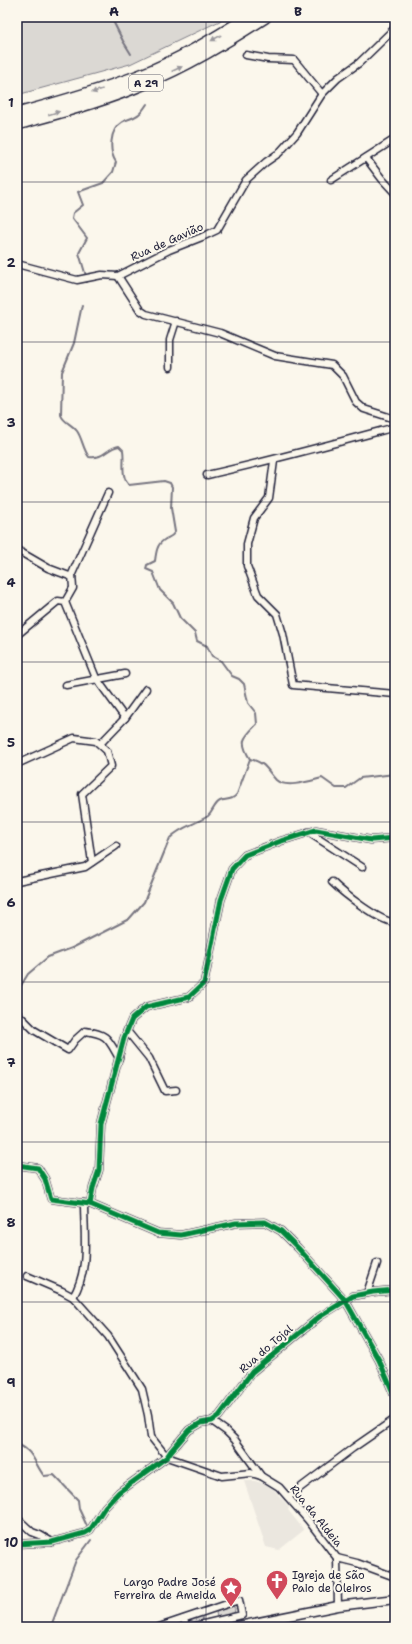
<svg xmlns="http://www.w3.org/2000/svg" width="412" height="1644" viewBox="0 0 412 1644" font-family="'Shantell Sans',sans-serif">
  <rect width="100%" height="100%" fill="#fbf7ec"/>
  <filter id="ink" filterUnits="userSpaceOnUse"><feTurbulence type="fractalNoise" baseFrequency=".025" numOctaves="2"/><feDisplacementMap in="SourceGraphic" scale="8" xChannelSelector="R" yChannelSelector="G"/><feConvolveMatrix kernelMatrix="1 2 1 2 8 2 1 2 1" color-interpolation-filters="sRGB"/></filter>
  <g filter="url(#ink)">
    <path fill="#ebe7df" d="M244,1481h11l10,3 9,6 15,17 -1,3 16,20 -25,20 -13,-3z"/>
    <g fill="#dbd8d3" stroke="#7e7d87">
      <path d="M17,17h211l-98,47 -113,31z"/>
      <path d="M232,1606l3,2 -1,7 -17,2 -1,-4 2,-2z"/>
      <path d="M202,1616l1,6 -14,3 -1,-5z"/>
    </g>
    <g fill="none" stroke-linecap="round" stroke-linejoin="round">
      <g stroke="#787681" stroke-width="2">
        <path d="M111,17l12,24 8,13"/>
        <path d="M86,276l-7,-23 8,-15 -15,-20 1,-5 10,-8 -5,-13 25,-9 10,-11 3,-10c-7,-10 -7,-32 6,-40 5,-3 13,-4 17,-8 3,-2 6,-7 8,-10"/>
        <path d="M82,305l-8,38 -12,29 -1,43c3,8 11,9 16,16 5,7 6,18 12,26 16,2 17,-9 30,-11l4,4c2,11 -3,26 6,35l35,-4 6,2 2,4 -1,21 4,24c-3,5 -6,5 -11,8 -7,4 -8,13 -9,21l-8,4 -1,4 7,3 7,18 13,13 7,15 15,15 2,8 10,5 5,10 9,5 11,15 7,3 5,5 4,19 8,10 1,11c-14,14 -18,17 -7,35"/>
        <path d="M250,759c16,4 16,10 26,21 10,9 34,1 46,-2l14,10h10l14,-10 35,-4"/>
        <path d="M17,992l11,-18 20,-17 24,-9 57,-29 15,-17 26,-64c10,-11 26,-14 38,-22 5,-4 6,-12 12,-15 7,-2 13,-1 17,-7l13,-35"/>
        <path d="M17,1444c17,7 17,19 27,32l10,-1 24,25 1,9 8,17"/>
        <path d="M49,1627l2,-1 25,-66 15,-20"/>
      </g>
      <g stroke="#22223b" stroke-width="9">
        <g id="minor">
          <path d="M246,55l22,4 26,1 28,34"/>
          <path d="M366,158l16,21 13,14"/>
          <path d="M331,180l64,-41"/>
          <path d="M17,264l60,16 25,-5 16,1"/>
          <path d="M118,276l51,-26 33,-13 15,-7 29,-50 20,-18 13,-9 18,-20 25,-39 16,-16 21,-15 36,-35"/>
          <path d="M118,276l22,34 6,4 74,19 55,23 57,9 11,11 13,26 8,7 31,10"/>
          <path d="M170,367v-27l6,-19"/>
          <path d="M274,461l-5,37 -15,20 -7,26v22l11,29 19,19 6,20 10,51 102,9"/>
          <path d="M207,475c63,-14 125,-31 188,-48"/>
          <path d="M17,550l31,18 24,9"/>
          <path d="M65,602l8,-14 -1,-14 36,-81"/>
          <path d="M17,635l41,-34 7,1 31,76 29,40"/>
          <path d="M66,685l59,-11"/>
          <path d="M100,744l25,-26 21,-29"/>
          <path d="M17,764l57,-26 22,3 11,10 4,15 -29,28 10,68"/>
          <path d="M308,832l54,35"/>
          <path d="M17,881l68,-14 31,-21"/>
          <path d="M332,882c10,10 49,41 63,40"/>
          <path d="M19,1015l15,15 34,20 7,-10 10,-9c23,3 23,8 34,27"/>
          <path d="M127,1031l22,27 16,33 11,-1"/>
          <path d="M17,1165l21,3 7,11 6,20 39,5 68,29 23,2 55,-12 29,-1 16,9 17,17 47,52 34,60 16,37"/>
          <path d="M90,1204l3,-16 6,-18 2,-46 23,-86 8,-19 14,-12 43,-10 15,-14 17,-83 11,-31 13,-14 36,-14 35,-11 55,10 24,-2"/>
          <path d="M27,1276l35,15 11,6 35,39 34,53 6,26 3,22 16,20 55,19 29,-3 10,3"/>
          <path d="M367,1293l10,-30"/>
          <path d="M73,1297c17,-28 11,-62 11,-94"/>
          <path d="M212,1421l14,10 9,9 26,36 18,11 29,33 29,38"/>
          <path d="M288,1497l65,-49 42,-29"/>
          <path d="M17,1518l15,14 8,3 12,7"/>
          <path d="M17,1544l35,-2 33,-9 5,-3 15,-23 14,-15 48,-35 4,-6 18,-21 12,-7 11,-2 7,-5 33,-44 67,-55 34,-21 20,-4 22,-2"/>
          <path d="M337,1558l20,5 38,14"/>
          <path d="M337,1558l1,48"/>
          <path d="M184,1619l2,8"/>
          <path d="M159,1627l80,-27 3,15 -51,12"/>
        </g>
      </g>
      <g stroke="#22223b" stroke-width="11">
        <path id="secondary" d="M234,1627l104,-21 57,-7"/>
      </g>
      <g stroke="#22223b" stroke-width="14">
        <g id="motorway">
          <path d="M17,114c41,-11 82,-23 122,-38 39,-15 75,-37 110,-59"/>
          <path d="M17,124c43,-12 87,-23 128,-41 42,-17 81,-41 120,-66"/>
        </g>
      </g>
      <use href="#minor" stroke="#fbf7ec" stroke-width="6"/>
      <use href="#secondary" stroke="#fbf7ec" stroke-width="8"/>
      <use href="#motorway" stroke="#fbf7ec" stroke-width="11"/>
      <g stroke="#fbf7ec" stroke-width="8">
        <g id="cycleway">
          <path d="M17,1165l21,3 7,11 6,20 39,5 68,29 23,2 55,-12 29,-1 16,9 17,17 47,52 34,60 16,37"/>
          <path d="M90,1204l3,-16 6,-18 2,-46 23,-86 8,-19 14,-12 43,-10 15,-14 17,-83 11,-31 13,-14 36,-14 35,-11 55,10 24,-2"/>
          <path d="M17,1544l35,-2 33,-9 5,-3 15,-23 14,-15 48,-35 4,-6 18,-21 12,-7 11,-2 7,-5 33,-44 67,-55 34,-21 20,-4 22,-2"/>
        </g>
      </g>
      <use href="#cycleway" stroke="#00873e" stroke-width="5"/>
    </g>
    <defs><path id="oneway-solid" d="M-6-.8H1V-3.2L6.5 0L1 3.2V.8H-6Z"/></defs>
    <g fill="#99979c">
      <use href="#oneway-solid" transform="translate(216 38) rotate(151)"/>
      <use href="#oneway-solid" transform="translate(177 69) rotate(-25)"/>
      <use href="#oneway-solid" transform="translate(97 91) rotate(160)"/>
      <use href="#oneway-solid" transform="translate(54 113) rotate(-16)"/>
    </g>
  </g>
  <path fill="none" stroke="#22223b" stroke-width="1" stroke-opacity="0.55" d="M206,17v1610M17,182h378M17,342h378M17,502h378M17,662h378M17,822h378M17,982h378M17,1142h378M17,1302h378M17,1462h378"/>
  <defs>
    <g id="church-pin" transform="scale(1.15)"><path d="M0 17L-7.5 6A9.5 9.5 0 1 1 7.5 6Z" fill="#d1495b" stroke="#fbf7ec"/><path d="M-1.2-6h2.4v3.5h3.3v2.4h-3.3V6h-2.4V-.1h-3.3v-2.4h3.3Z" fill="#fff"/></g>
    <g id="sight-pin" transform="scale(1.15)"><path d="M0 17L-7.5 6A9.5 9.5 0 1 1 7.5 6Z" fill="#d1495b" stroke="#fbf7ec"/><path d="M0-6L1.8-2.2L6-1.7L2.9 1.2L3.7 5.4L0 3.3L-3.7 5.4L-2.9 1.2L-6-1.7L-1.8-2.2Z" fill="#fff"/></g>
  </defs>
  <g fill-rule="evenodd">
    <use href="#church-pin" x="277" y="1581"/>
    <use href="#sight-pin" x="231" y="1588"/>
  </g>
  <g text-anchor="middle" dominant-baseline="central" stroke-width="4" stroke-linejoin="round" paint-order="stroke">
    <rect fill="#fbf7ec" stroke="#636270" stroke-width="1" x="129" y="75" width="34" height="16" rx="3"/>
    <g font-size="10" font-weight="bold" fill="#22223b">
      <text x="146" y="83">A 29</text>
    </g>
    <g font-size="11" fill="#22223b" stroke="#fbf7ec">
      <text transform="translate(167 242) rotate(-24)">Rua de Gavião</text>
      <text transform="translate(266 1349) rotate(-41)">Rua do Tojal</text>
      <text transform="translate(316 1516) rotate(51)">Rua da Aldeia</text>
    </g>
    <g font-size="11" fill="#22223b" stroke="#fbf7ec" text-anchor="start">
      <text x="292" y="1575">Igreja de São<tspan x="292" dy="13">Paio de Oleiros</tspan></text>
      <text x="216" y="1582" text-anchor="end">Largo Padre José<tspan x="216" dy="13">Ferreira de Ameida</tspan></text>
    </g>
  </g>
  <rect width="412" height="1644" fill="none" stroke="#fbf7ec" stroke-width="44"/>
  <rect x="22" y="22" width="368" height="1600" fill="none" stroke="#22223b" stroke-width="1.5"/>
  <g font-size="13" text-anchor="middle" font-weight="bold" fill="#22223b">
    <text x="114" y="16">A</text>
    <text x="298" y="16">B</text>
    <text x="11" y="107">1</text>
    <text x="11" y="267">2</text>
    <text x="11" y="427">3</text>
    <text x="11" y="587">4</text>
    <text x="11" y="747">5</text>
    <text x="11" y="907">6</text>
    <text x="11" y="1067">7</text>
    <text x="11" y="1227">8</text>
    <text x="11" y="1387">9</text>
    <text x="11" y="1547">10</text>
  </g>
</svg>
